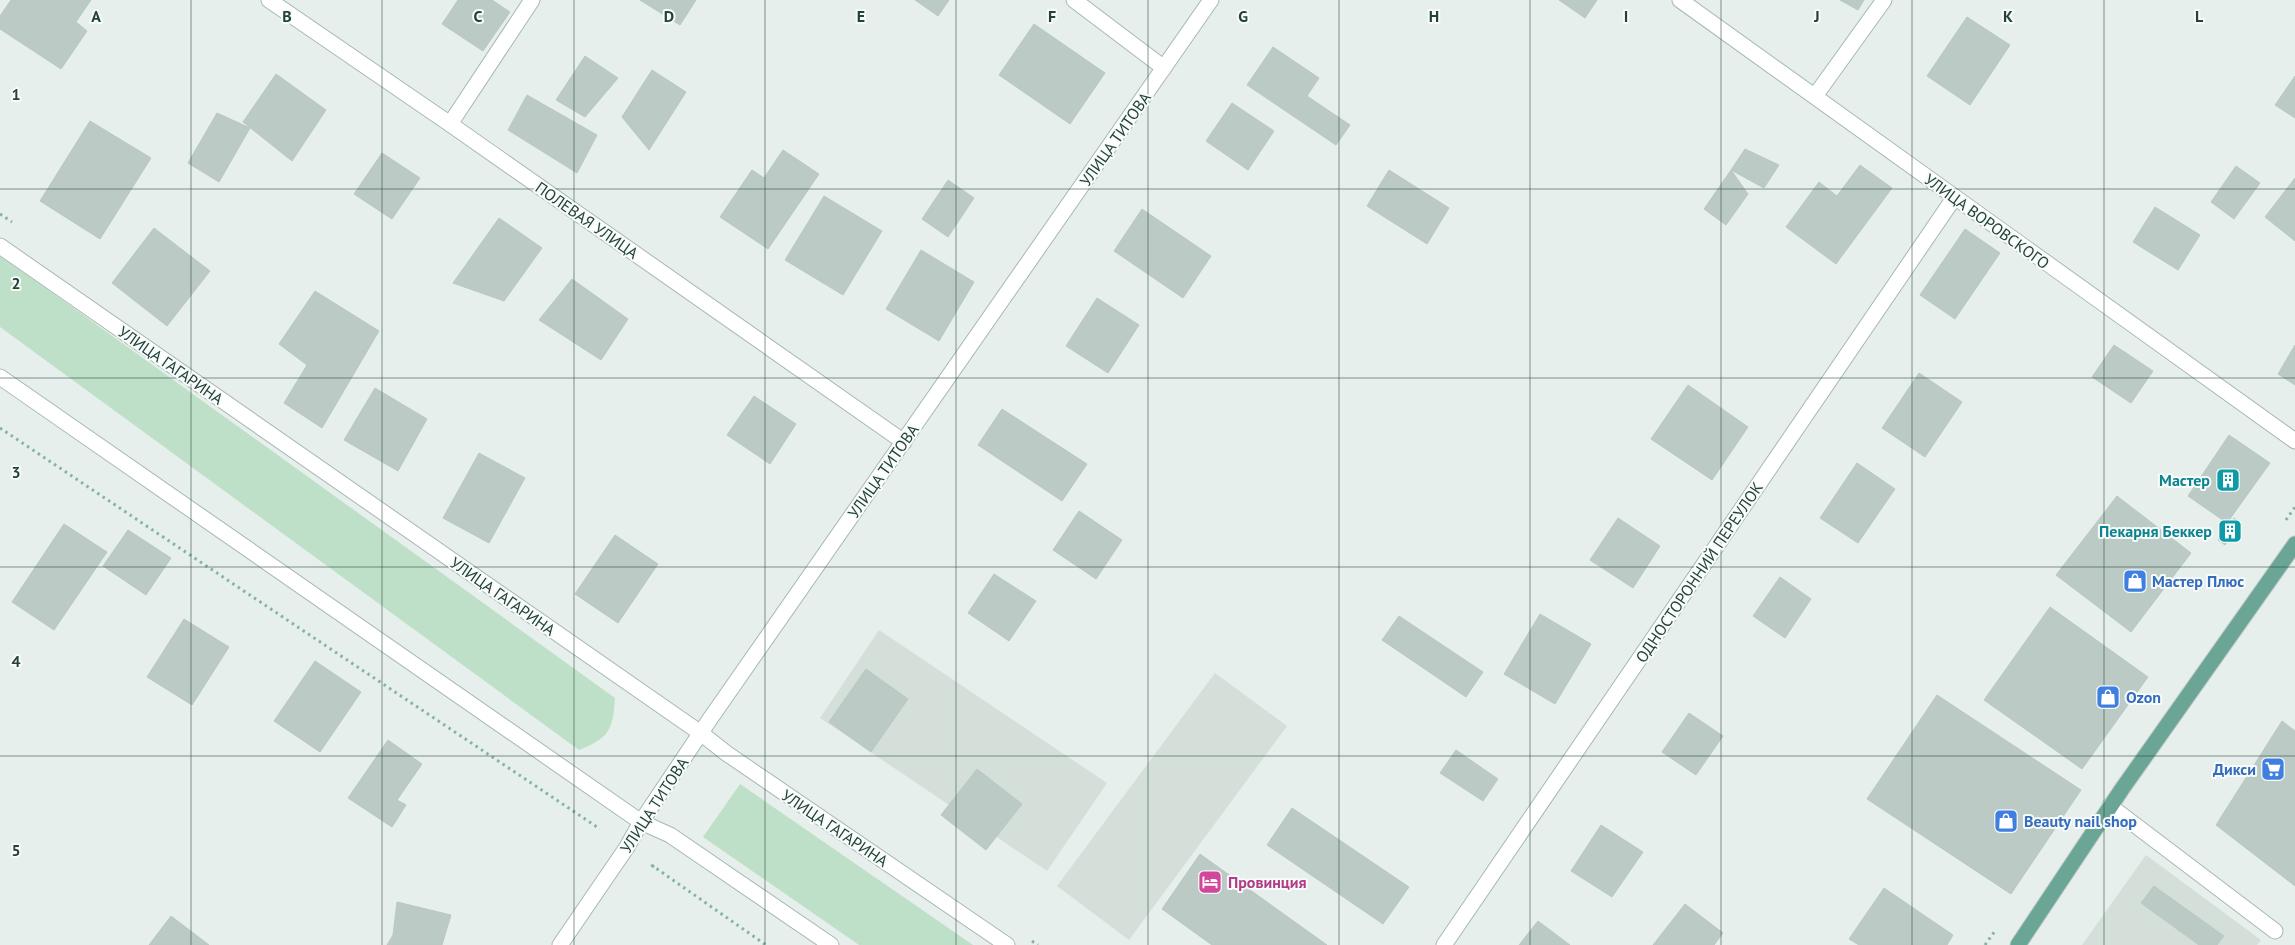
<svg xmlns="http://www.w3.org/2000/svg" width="2295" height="945" viewBox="0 0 2295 945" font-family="'PT Sans',sans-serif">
  <rect width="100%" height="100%" fill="#e6efeb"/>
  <g fill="#d4dfda">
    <path d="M879,630l228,153 -60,88 -227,-153z"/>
    <path d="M1215,673l72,53 -158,214 -72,-54z"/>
    <path d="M2146,855l115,85 -4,5h-175z"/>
  </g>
  <g fill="#bfe0c8">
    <path d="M0,255l615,443c-2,32 -6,40 -36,52l-579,-423z"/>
    <path d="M740,784l233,161h-114l-156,-108z"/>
  </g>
  <g fill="#bbcac4" stroke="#b8c9c2">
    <path d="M11,0h80l-15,22 11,9 -26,38 -61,-40v-13z"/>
    <path d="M458,0h34l18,12 -27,39 -41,-27z"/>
    <path d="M640,0h56l-16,25z"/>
    <path d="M915,0h34l-11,16z"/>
    <path d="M1559,0h38l-12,18z"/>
    <path d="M1840,0h24l-6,10z"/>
    <path d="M1967,17l43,28 -40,60 -43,-29z"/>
    <path d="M1034,24l71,49 -35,51 -71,-49z"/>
    <path d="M1273,47l46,31 -12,18 43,29 -14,20 -89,-60z"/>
    <path d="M585,56l33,22 -33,39 -29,-17z"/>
    <path d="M652,70l34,22 -37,58 -27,-33z"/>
    <path d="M276,74l50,36 -34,51 -49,-39z"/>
    <path d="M2295,76v42l-20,-13z"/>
    <path d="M527,95l70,40 -20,38 -69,-43z"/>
    <path d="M1232,103l42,28 -26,39 -42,-29z"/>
    <path d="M217,113l33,15 -31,54 -31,-19z"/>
    <path d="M90,121l61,37 -51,81 -60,-38z"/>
    <path d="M1745,149l34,16 -15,23 -33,-18z"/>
    <path d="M783,150l36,24 -51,75 -48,-32 32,-47 12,8z"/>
    <path d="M382,153l38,25 -28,41 -38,-25z"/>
    <path d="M1860,165l32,23 -56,76 -50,-37 33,-45 18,14z"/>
    <path d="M2236,166l24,17 -26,36 -23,-17z"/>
    <path d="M1389,170l60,38 -22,36 -60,-38z"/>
    <path d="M1731,170l17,24 -22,31 -22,-16z"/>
    <path d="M2295,178v63l-30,-24z"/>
    <path d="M948,180l26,18 -26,39 -26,-18z"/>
    <path d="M824,196l58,35 -39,64 -58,-35z"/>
    <path d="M2155,207l45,28 -22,35 -45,-28z"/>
    <path d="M1142,209l69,47 -28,42 -69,-47z"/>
    <path d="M499,218l43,30 -38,53 -51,-18z"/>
    <path d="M154,228l56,43 -43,55 -55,-43z"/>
    <path d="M1965,229l35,24 -45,66 -35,-24z"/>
    <path d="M921,250l53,32 -35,59 -53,-32z"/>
    <path d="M572,279l56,40 -27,41 -62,-40z"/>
    <path d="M315,291l64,40 -57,97 -38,-25 23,-38 -28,-21z"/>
    <path d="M1097,298l42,27 -31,48 -42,-27z"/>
    <path d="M2114,345l39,26 -22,32 -39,-26z"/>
    <path d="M2295,345v40l-17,-11z"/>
    <path d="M1919,373l43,29 -37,55 -43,-29z"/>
    <path d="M1688,385l60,42 -36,53 -61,-41z"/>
    <path d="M375,388l52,31 -29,52 -54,-31z"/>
    <path d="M754,396l42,28 -26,40 -43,-29z"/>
    <path d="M1002,409l85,55 -25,37 -84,-56z"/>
    <path d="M2229,435l41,28 -43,60 -39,-27z"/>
    <path d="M479,453l46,25 -36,65 -46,-25z"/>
    <path d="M1857,463l38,26 -37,54 -38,-25z"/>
    <path d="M2117,496l74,57 -60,79 -75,-57z"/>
    <path d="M1079,511l43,29 -26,39 -43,-29z"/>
    <path d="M1618,518l42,28 -27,42 -43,-28z"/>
    <path d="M2234,518l7,5 -16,22 -7,-5z"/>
    <path d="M64,524l43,28 -53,78 -42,-28z"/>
    <path d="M128,530l43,28 -25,37 -43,-29z"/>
    <path d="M615,535l43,29 -40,59 -43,-29z"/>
    <path d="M994,574l42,27 -27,40 -41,-28z"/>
    <path d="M1780,577l31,22 -26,39 -32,-22z"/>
    <path d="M2050,607l98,70 -66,92 -98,-69z"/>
    <path d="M1540,614l51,30 -36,60 -51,-30z"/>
    <path d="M1399,616l84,56 -17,25 -84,-57z"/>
    <path d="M184,619l45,28 -37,58 -45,-28z"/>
    <path d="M315,661l46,31 -41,60 -46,-31z"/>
    <path d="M866,669l42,30 -37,53 -42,-30z"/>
    <path d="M1937,695l144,95 -70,104 -144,-95z"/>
    <path d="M1689,713l34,23 -27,39 -34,-23z"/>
    <path d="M2282,721l13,10v155l-79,-61z"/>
    <path d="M388,740l34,24 -25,36 9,5 -14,22 -44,-29z"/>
    <path d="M1456,750l42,29 -15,22 -43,-28z"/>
    <path d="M977,769l45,35 -36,46 -45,-35z"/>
    <path d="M1292,808l117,79 -26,37 -116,-79z"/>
    <path d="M1601,825l42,27 -31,45 -41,-26z"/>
    <path d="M1200,854l127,91h-115l-50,-36z"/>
    <path d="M2154,886l70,50 -7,9h-18l-58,-42z"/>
    <path d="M1884,888l69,47 -6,10h-88l-10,-6z"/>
    <path d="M397,902l54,13 -9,30h-55l6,-10z"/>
    <path d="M1685,904l38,29 -9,12h-61z"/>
    <path d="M171,916l38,29h-60z"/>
    <path d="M1538,921l32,24h-51z"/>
  </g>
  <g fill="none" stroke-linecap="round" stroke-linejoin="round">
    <g stroke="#a8b8b2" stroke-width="17">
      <g id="minor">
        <path d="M269,0l181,124 454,318"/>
        <path d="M1074,0l90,68"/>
        <path d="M1680,0l615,441"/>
        <path d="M1815,96l69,-96"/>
        <path d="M450,124l82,-124"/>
        <path d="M0,246l702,488 24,19 281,192"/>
        <path d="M0,377l641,445 29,13 161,110"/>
        <path d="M2110,806l165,125"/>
        <path d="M560,945l67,-98 14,-25 69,-103 501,-719"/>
        <path d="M1444,945l510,-747"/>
      </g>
    </g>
    <g stroke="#c2cac8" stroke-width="17">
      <path id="major" d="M2018,945l104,-156 173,-245"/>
    </g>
    <g stroke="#86b3a5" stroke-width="3" stroke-dasharray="2.5 4" stroke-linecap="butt">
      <path d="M0,214l12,8"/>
      <path d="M0,428l600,401"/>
      <path d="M2286,520l9,-13"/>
      <path d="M654,867l-4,-3 116,81"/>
      <path d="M1032,941l6,4"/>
      <path d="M1985,945l10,-14"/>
    </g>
    <use href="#minor" stroke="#fff" stroke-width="15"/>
    <use href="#major" stroke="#6aa596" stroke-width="15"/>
  </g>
  <path fill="none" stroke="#24423a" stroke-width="1" stroke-opacity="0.55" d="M191,0v945M382,0v945M574,0v945M765,0v945M956,0v945M1148,0v945M1339,0v945M1530,0v945M1721,0v945M1912,0v945M2104,0v945M0,189h2295M0,378h2295M0,567h2295M0,756h2295"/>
  <defs>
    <g id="building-square" transform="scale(1.25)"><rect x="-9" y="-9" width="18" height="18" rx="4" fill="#0f9aa8" stroke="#f7fbf9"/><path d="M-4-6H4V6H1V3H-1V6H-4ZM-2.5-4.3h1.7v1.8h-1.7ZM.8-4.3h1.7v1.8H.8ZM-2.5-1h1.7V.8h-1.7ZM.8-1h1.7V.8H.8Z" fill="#fff"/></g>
    <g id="shop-square" transform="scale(1.25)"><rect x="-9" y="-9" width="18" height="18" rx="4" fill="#3f7fe0" stroke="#f7fbf9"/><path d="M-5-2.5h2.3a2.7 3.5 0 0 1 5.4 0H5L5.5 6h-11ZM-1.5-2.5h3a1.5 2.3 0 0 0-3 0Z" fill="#fff"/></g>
    <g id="supermarket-square" transform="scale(1.25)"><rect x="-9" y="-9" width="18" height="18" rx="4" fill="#3f7fe0" stroke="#f7fbf9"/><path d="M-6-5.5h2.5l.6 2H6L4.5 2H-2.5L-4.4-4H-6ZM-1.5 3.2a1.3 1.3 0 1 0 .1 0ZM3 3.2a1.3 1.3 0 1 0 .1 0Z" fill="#fff"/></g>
    <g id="hotel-square" transform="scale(1.25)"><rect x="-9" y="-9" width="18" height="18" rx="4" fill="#d1479c" stroke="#f7fbf9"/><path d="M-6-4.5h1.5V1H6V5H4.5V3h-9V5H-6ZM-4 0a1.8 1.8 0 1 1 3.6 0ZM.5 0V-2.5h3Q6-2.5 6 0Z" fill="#fff"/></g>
  </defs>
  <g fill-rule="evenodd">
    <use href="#building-square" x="2228" y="480"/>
    <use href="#building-square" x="2230" y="531"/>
    <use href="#shop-square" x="2135" y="581"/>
    <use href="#shop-square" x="2108" y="697"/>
    <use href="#supermarket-square" x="2273" y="769"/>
    <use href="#shop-square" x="2006" y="821"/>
    <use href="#hotel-square" x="1210" y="882"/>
  </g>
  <g text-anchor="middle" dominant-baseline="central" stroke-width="4" stroke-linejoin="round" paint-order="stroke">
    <g font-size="16" fill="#24423a" stroke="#f7fbf9">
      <text transform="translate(1115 139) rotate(-55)">УЛИЦА ТИТОВА</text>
      <text transform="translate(587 220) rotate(35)">ПОЛЕВАЯ УЛИЦА</text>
      <text transform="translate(1987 221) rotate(36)">УЛИЦА ВОРОВСКОГО</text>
      <text transform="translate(171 365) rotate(35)">УЛИЦА ГАГАРИНА</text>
      <text transform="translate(883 471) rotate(-55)">УЛИЦА ТИТОВА</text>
      <text transform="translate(1699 572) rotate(-56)">ОДНОСТОРОННИЙ ПЕРЕУЛОК</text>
      <text transform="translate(503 596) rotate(35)">УЛИЦА ГАГАРИНА</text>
      <text transform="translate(654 805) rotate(-57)">УЛИЦА ТИТОВА</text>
      <text transform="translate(835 828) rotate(34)">УЛИЦА ГАГАРИНА</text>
    </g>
    <g font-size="16" font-weight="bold" fill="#0d838f" stroke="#f7fbf9" text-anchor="end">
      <text x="2210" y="480">Мастер</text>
      <text x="2212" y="531">Пекарня Беккер</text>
    </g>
    <g font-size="16" font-weight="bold" fill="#366cbe" stroke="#f7fbf9" text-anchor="start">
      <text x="2152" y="581">Мастер Плюс</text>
      <text x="2126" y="697">Ozon</text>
      <text x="2256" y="769" text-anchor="end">Дикси</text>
      <text x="2024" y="821">Beauty nail shop</text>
    </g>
    <g font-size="16" font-weight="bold" fill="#b23c85" stroke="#f7fbf9" text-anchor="start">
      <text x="1228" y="882">Провинция</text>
    </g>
  </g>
  <g font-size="16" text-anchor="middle" font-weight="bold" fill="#24423a" stroke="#f7fbf9" stroke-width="4" stroke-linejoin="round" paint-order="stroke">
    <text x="96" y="22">A</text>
    <text x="287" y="22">B</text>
    <text x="478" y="22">C</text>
    <text x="669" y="22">D</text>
    <text x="861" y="22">E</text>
    <text x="1052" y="22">F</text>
    <text x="1243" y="22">G</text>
    <text x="1434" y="22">H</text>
    <text x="1626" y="22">I</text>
    <text x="1817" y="22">J</text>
    <text x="2008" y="22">K</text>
    <text x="2199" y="22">L</text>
    <text x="16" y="100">1</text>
    <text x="16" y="289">2</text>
    <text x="16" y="478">3</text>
    <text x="16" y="667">4</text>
    <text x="16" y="856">5</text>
  </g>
</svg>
